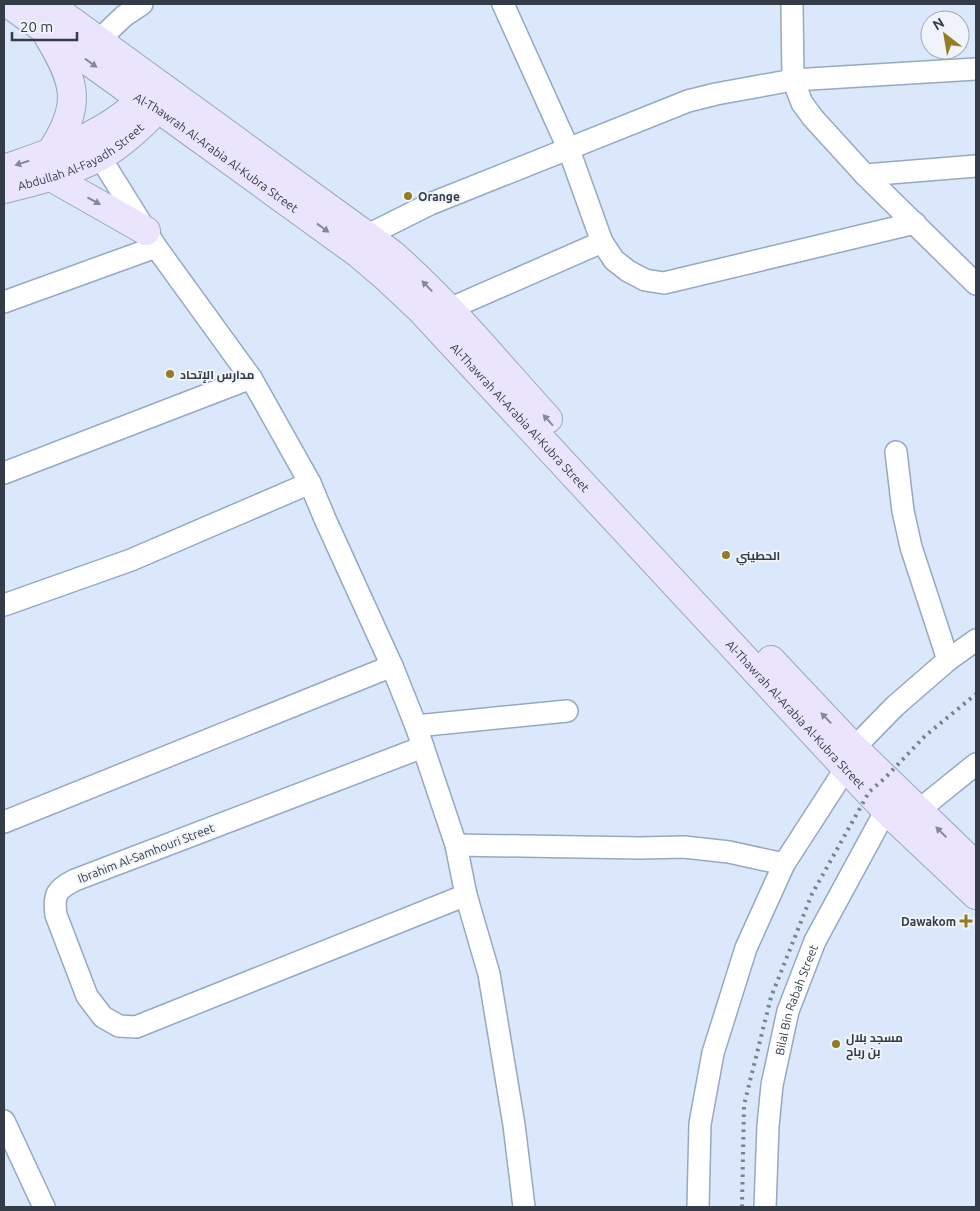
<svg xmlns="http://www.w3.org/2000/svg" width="980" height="1211" viewBox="0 0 980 1211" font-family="Ubuntu,Cairo,sans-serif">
  <rect width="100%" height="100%" fill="#dbe7fa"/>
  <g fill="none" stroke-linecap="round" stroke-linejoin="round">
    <g stroke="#95a8c5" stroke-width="24">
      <g id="street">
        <path d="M503,4l66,146 33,92 12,18 14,11 17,9 19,3 251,-60"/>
        <path d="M792,4l1,76 9,23 11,15 52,57 111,109"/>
        <path d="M99,40l25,-24 18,-12"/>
        <path d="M95,144l5,13 56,90 95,131 59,105 15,36 67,147 24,60 40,119 10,50 23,79 25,151 10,82"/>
        <path d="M865,175l111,-9"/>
        <path d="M368,235l62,-31 258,-103 28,-7 77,-14 183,-11"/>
        <path d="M4,302l152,-55"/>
        <path d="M449,309l153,-67"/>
        <path d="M896,452l7,59 8,36 37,113"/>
        <path d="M4,473l247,-95"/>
        <path d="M4,605l127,-45 179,-77"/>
        <path d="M416,726l151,-15"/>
        <path d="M423,747l-348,133c-18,9 -22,14 -19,35l31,81 16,21 16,9 17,1 330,-132"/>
        <path d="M854,748l41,-42 53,-46 28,-20"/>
        <path d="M919,810l57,-46"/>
        <path d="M4,822l388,-156"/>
        <path d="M456,845l184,3 44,-1 45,5 55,12"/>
        <path d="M4,1121l40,86"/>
        <path d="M698,1207l2,-83 13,-71 33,-105 38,-84 62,-96"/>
        <path id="s1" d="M765,1207l3,-81 4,-41 16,-74 27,-70 71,-131"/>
      </g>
    </g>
    <g stroke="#95a8c5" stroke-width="30">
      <g id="secondary">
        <path id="s2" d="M9,4l132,95 18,10 200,145 27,23 34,32 426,459 40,42 90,85"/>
        <path d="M48,4l344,250c57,50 105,109 156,165"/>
        <path d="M48,36c29,47 34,71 2,117"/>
        <path d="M4,169c46,-16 102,-33 136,-69 4,-5 7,-11 10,-16"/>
        <path d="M51,177l95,54"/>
        <path id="s3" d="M4,189c32,-8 65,-16 95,-32 22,-11 54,-41 69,-61"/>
        <path d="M771,660l83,88 122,118"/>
      </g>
    </g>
    <use href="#street" stroke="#fff" stroke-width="21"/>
    <use href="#secondary" stroke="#eae5fd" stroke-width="28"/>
    <path stroke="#778190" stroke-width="4" stroke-dasharray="2.5 5" stroke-linecap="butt" d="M742,1207l2,-102 27,-108 41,-103 57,-102 16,-14 40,-42 51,-42"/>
  </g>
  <defs><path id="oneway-solid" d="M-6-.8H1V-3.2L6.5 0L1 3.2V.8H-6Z" transform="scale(1.25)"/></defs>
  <g fill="#868899">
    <use href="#oneway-solid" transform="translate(91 63) rotate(36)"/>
    <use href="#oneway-solid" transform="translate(22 163) rotate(162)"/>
    <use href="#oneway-solid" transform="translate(94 201) rotate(29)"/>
    <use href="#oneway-solid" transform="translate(323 228) rotate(36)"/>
    <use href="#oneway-solid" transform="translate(427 286) rotate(-134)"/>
    <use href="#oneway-solid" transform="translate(548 420) rotate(-132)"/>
    <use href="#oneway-solid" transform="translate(826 718) rotate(-134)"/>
    <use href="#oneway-solid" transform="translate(941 832) rotate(-136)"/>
  </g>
  <g fill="#937c23" stroke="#f0f4fa" stroke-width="2">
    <circle cx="408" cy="196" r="5"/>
    <circle cx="170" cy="374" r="5"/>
    <circle cx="726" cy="555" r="5"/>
    <path d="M963.5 913.5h5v5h5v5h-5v5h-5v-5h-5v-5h5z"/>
    <circle cx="836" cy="1044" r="5"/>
  </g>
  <g text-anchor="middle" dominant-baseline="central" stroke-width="4" stroke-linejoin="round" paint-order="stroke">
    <g font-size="12" fill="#343c48" stroke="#f0f4fa">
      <text stroke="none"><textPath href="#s2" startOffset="255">Al-Thawrah Al-Arabia Al-Kubra Street</textPath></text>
      <text stroke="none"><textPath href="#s3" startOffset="84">Abdullah Al-Fayadh Street</textPath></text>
      <text stroke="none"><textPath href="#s2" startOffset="660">Al-Thawrah Al-Arabia Al-Kubra Street</textPath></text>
      <text stroke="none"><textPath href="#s2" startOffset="1065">Al-Thawrah Al-Arabia Al-Kubra Street</textPath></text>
      <text transform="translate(146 853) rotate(-21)">Ibrahim Al-Samhouri Street</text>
      <text stroke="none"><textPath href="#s1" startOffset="211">Bilal Bin Rabah Street</textPath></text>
    </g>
    <g font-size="12" font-weight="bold" fill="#343c48" stroke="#f0f4fa" text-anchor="start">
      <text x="418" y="196">Orange</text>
      <text x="180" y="374">مدارس الإتحاد</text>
      <text x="736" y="555">الحطيني</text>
      <text x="956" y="921" text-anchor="end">Dawakom</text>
      <text x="846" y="1037">مسجد بلال<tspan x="846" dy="14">بن رباح</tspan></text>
    </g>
  </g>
  <rect width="980" height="1211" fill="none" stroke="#343c48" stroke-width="10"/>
  <g transform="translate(945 35) rotate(329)"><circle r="24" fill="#f0f4fa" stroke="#a5aab3"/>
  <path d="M0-4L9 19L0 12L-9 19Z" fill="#937c23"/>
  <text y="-8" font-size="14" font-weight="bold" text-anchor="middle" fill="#343c48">N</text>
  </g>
  <path d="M12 32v8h65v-8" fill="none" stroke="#343c48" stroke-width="2.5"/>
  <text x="20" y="32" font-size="15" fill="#343c48" stroke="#f0f4fa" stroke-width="4" paint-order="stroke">20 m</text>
</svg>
